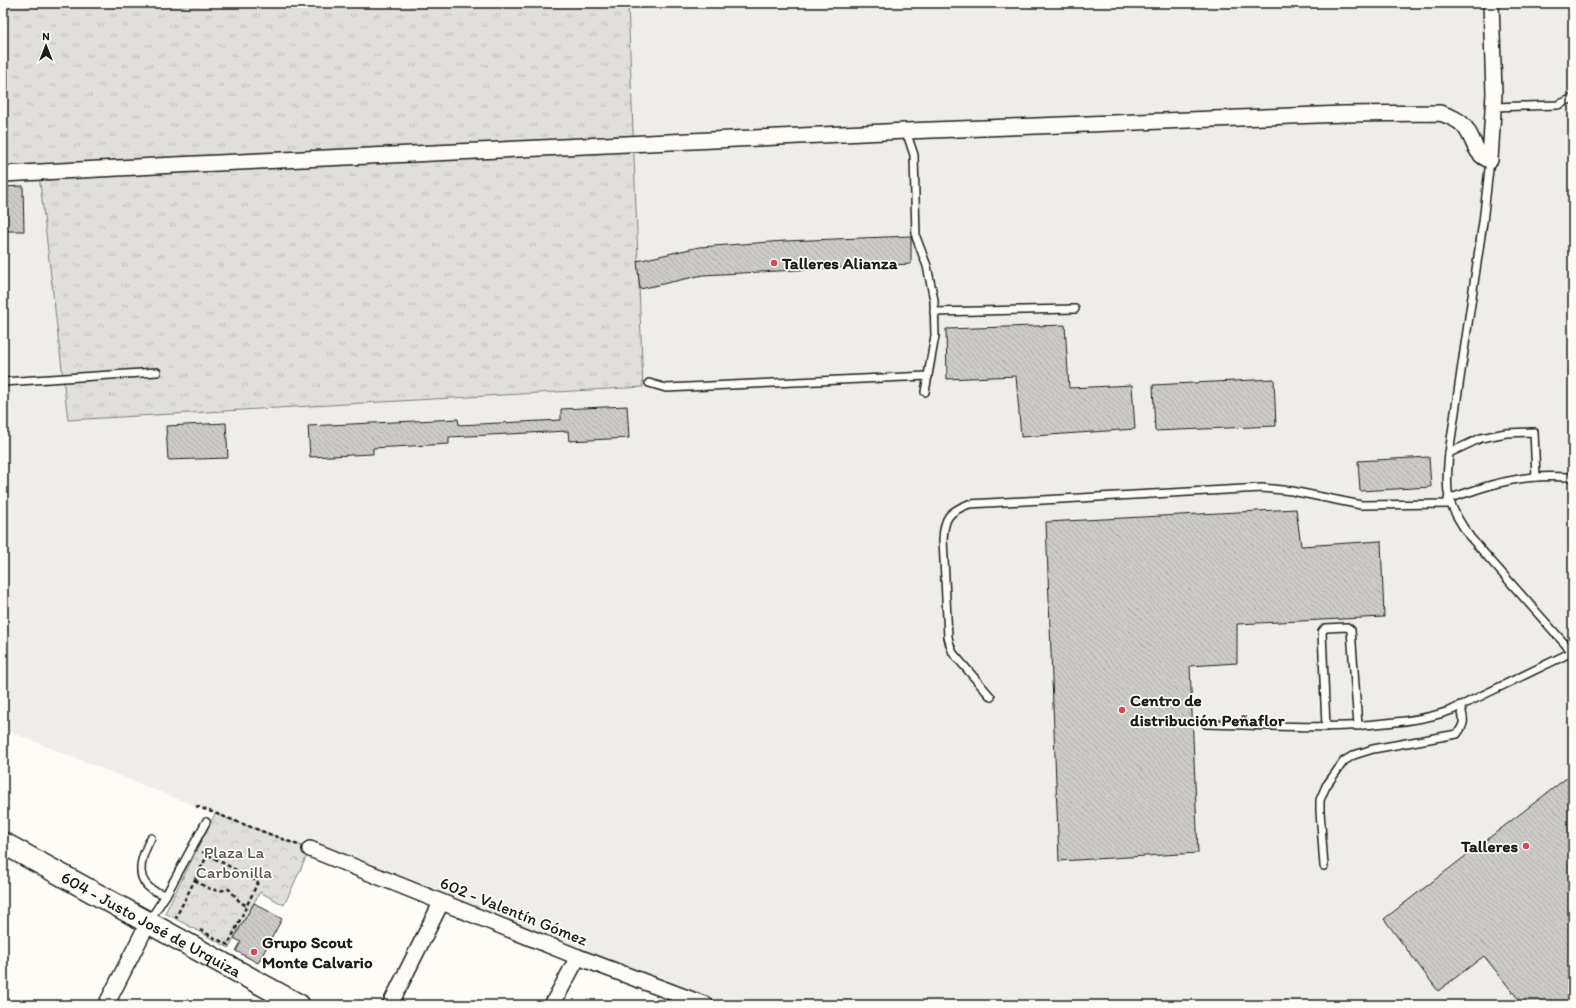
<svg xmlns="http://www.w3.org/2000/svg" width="1576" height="1008" viewBox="0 0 1576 1008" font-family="Itim,sans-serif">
  <defs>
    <pattern id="grass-tufts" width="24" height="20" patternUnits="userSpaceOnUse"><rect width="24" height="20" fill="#e0dfdb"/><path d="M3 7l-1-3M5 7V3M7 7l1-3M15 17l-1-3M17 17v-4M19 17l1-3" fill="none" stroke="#c0bfbb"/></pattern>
    <pattern id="park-crowns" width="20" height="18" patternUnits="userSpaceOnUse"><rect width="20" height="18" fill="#e0dfdb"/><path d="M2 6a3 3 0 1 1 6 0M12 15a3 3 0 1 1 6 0" fill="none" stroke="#c0bfbb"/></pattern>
    <pattern id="building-back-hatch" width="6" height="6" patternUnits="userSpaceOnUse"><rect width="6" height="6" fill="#cccbc8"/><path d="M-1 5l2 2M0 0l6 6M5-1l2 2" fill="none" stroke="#afaeab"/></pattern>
  </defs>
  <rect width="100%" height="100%" fill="#fdfcf7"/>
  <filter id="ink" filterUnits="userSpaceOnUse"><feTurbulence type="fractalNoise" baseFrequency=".025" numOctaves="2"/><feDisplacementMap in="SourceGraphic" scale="8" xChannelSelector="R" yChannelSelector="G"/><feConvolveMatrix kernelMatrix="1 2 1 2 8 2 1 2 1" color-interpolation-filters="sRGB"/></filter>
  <g filter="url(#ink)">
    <path fill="#eeede9" d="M3,3h1570v1002h-868l-395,-156 -95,-35 -212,-85z"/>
    <path fill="url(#grass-tufts)" stroke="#7e7e7c" d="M3,3h625l15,384 -575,33 -30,-254 -35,2z"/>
    <path fill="url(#park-crowns)" stroke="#7e7e7c" d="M215,814l95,35 -26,56 -24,-13 -31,56 -64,-35z"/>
    <g fill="url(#building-back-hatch)" stroke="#1c1c1c">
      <path d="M23,186l1,45h-21v-44z"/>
      <path d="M911,236v28l-208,11 -63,14 -3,-28 62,-14 86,-6z"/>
      <path d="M1065,325l4,63 63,-3 3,44 -114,8 -5,-61 -69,3 -1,-50z"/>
      <path d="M1274,379l2,47 -121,5 -2,-46z"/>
      <path d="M627,406l2,32 -60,3 -1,-10 -119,6v7l-76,4v6l-63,3 -2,-31 150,-7 1,6 102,-5v-11z"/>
      <path d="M226,423l2,35 -60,2 -2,-34z"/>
      <path d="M1429,457l2,30 -71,4 -2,-30z"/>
      <path d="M1296,509l5,37 80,-5 3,76 -147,7v39l-47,3 8,187 -139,8 -13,-339z"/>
      <path d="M1573,773v232h-50l-39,-49 -46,35 -54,-72z"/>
      <path d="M254,903l28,16 -24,44 -22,-12 5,-9 -7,-4z"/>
    </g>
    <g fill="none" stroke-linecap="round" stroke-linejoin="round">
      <g stroke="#1c1c1c" stroke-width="10">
        <g id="service">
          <path d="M1493,107l65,-2 15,-7"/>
          <path d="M906,131l8,24 2,82 11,29 7,34 1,36 -10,56"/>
          <path d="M1490,160l-7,62 -34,231c-4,41 -3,50 21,84l103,116"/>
          <path d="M934,312l141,-3"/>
          <path d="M3,382l154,-10"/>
          <path d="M649,383l17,5 262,-12"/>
          <path d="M1449,453l32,-15 25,-5 28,-1 2,45"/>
          <path d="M1448,499c29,-10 57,-20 88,-22 12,-1 25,0 37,0"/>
          <path d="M991,697l-38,-44 -3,-8 -2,-8 -5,-97c1,-22 5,-28 26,-36l293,-16 30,3 69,14 89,-1"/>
          <path d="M1206,724c60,1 120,6 180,-1 23,-2 44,-5 66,-13l120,-58"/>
          <path d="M1326,727l-4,-95 3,-4 22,-1 4,3 7,96"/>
          <path d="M151,838c-8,15 -18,38 0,51 4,3 10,4 15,6"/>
          <path d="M1324,866l-4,-55v-11l6,-14 18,-25 10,-6 19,-6 84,-15c9,-11 7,-15 3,-29"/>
          <path d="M149,921l17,-26 40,-73"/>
        </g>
      </g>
      <g stroke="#1c1c1c" stroke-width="18">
        <g id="minor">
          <path d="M3,174l172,-9 731,-34 438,-17 96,-1c9,3 18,6 24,13 10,11 10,30 26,34l4,-67 -3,-90"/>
          <path d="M310,849l268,108 128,48"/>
          <path d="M106,1005l42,-82"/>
          <path d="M390,1005l51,-102"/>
          <path d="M552,1005l26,-48"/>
        </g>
      </g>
      <g stroke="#1c1c1c" stroke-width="24">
        <g id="secondary">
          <path id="s1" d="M3,843l296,162"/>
        </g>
      </g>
      <g stroke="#1c1c1c" stroke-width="2.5" stroke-dasharray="4 3" stroke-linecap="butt">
        <path d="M196,806l102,39"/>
        <path d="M195,880c11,8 20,13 34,9l11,13 7,4"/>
        <path d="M178,918l-2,-1 32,-63"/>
        <path d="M200,930l28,15 30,-63 -57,-31"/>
      </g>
      <use href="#service" stroke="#fdfcf7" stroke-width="7"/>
      <use href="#minor" stroke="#fdfcf7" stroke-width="15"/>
      <use href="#secondary" stroke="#fdfcf7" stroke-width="21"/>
    </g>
  </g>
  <g fill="#d1495b" stroke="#fdfcf7" stroke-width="1.5">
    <circle cx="774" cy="263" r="4"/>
    <circle cx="1122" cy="710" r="4"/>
    <circle cx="1526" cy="846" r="4"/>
    <circle cx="254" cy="952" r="4"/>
  </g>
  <g text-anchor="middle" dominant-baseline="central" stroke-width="3.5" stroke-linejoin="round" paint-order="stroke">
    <g font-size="17" font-weight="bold" fill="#1c1c1c" stroke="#fdfcf7" text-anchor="start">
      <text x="782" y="263">Talleres Alianza</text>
      <text x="1130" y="700">Centro de<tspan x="1130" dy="20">distribución Peñaflor</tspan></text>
      <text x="1518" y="846" text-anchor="end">Talleres</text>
      <text x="262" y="942">Grupo Scout<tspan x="262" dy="20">Monte Calvario</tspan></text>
    </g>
    <g font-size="17" fill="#575655" stroke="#fdfcf7">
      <text x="234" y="852">Plaza La<tspan x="234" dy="20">Carbonilla</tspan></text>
    </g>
    <g font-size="17" fill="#1c1c1c" stroke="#fdfcf7">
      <text transform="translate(514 911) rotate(22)">602 - Valentín Gómez</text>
      <text stroke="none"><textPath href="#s1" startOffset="169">604 - Justo José de Urquiza</textPath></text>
    </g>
  </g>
  <rect width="1576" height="1008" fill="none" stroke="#fdfcf7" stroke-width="16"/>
  <rect x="8" y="8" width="1560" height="992" fill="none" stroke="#1c1c1c" stroke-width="1.5" filter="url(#ink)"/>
  <g transform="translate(46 46)" stroke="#fdfcf7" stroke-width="3" paint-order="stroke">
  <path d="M0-3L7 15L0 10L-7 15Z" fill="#1c1c1c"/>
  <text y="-6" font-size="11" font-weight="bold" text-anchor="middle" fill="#1c1c1c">N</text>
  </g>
</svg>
